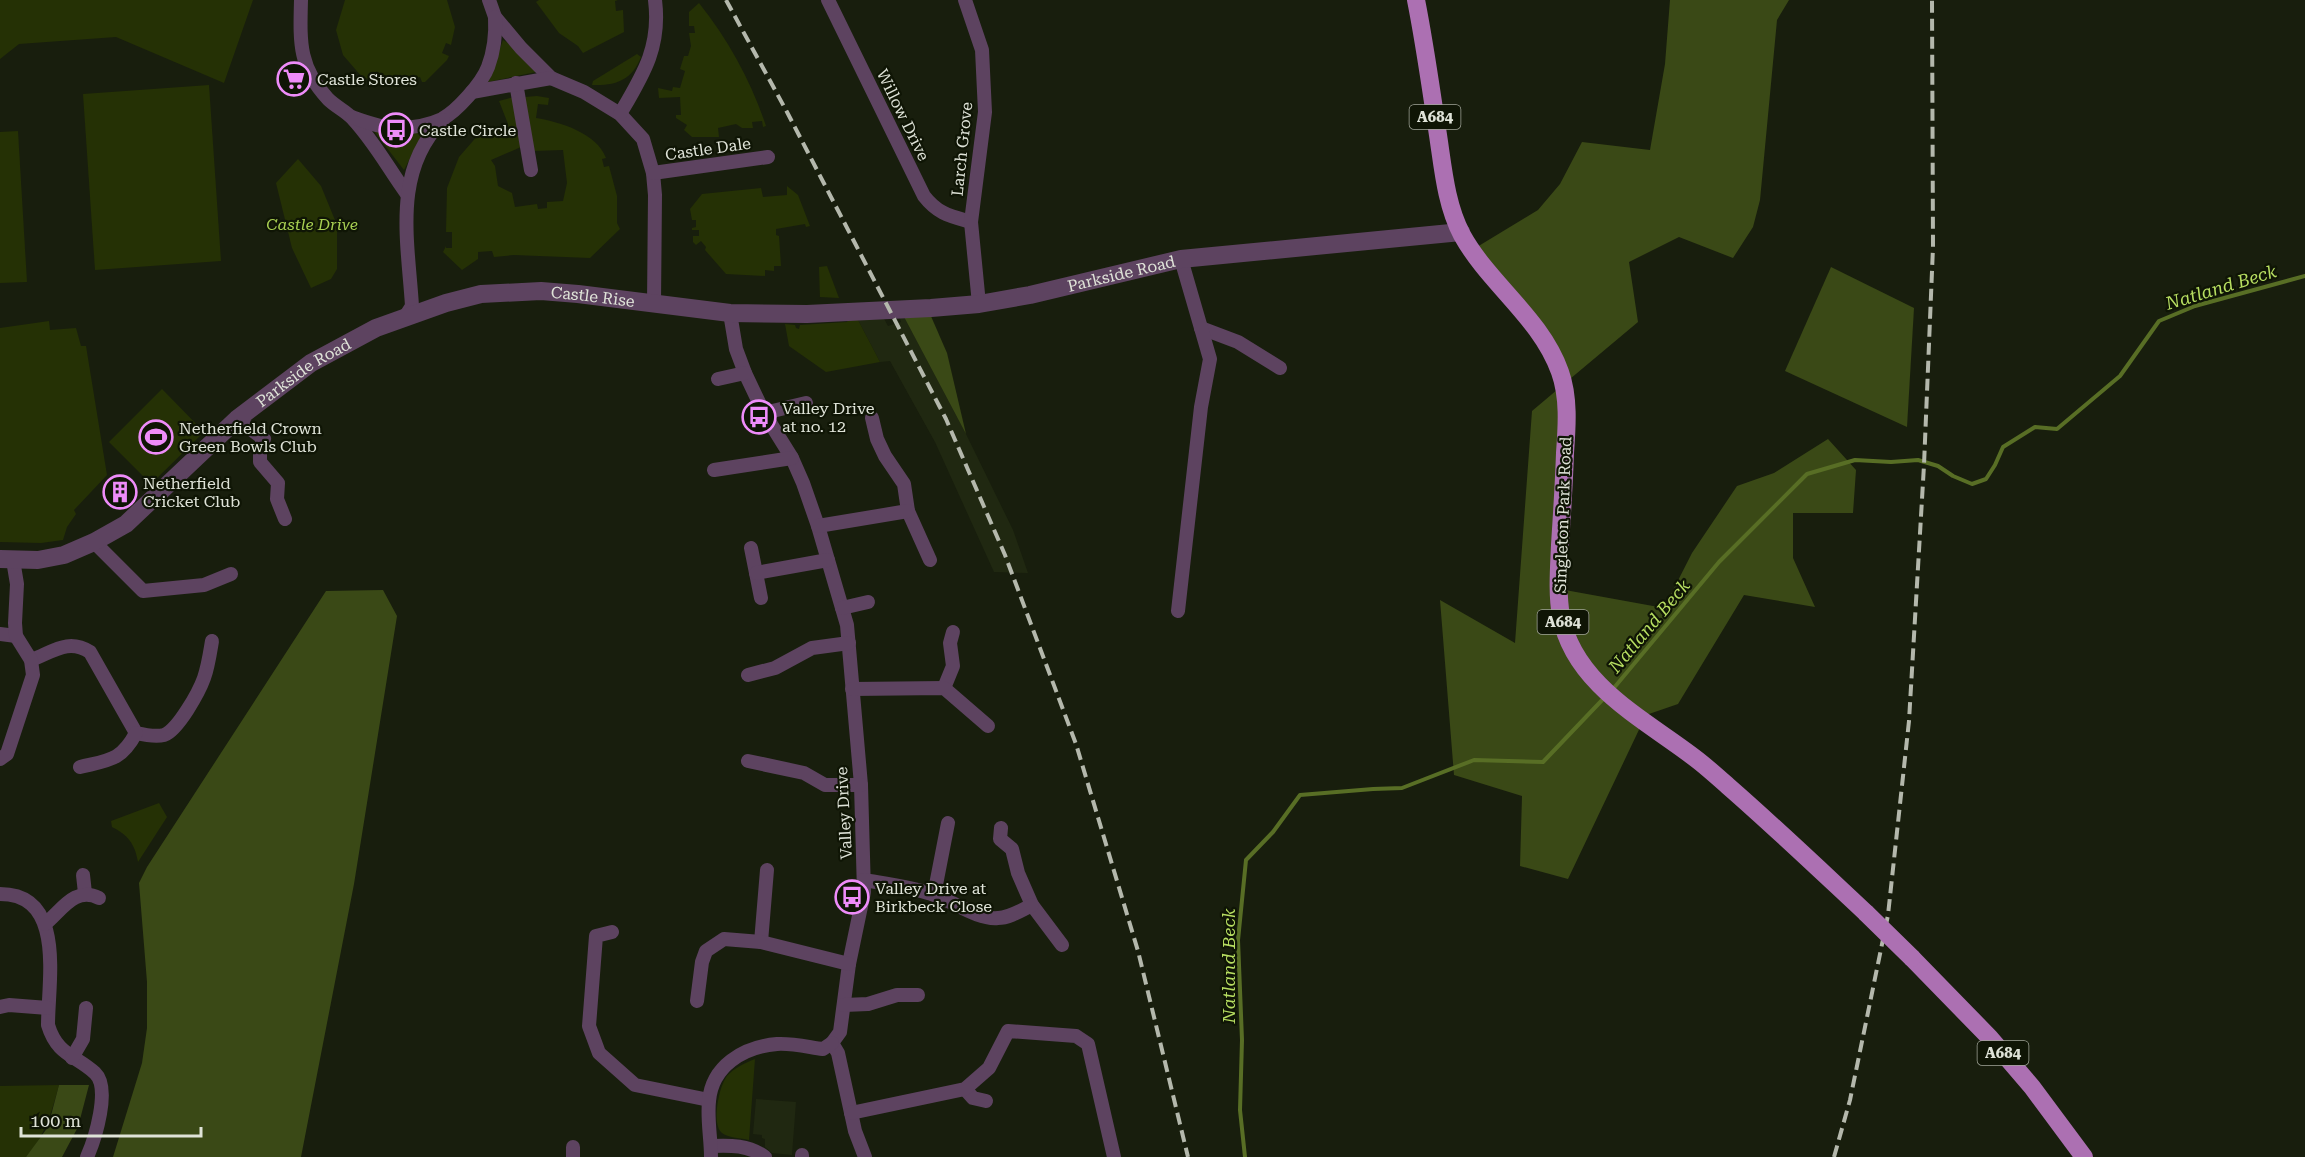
<svg xmlns="http://www.w3.org/2000/svg" width="2305" height="1157" viewBox="0 0 2305 1157" font-family="'Roboto Serif',serif">
  <rect width="100%" height="100%" fill="#181e0d"/>
  <g fill="#202811">
    <path d="M899,315h4l63,119 47,96 15,43 -34,-1 -59,-130 -45,-81 -10,1 -23,-44 26,-1 5,9 13,-4z"/>
    <path d="M756,1099l40,3 -4,53 -20,-2 -7,-6v-8l-3,-1v-3l-9,-1z"/>
  </g>
  <g fill="#253105">
    <path d="M0,0h253l-29,83 -108,-46 -97,7 -19,15z"/>
    <path d="M345,0h102l8,27 -4,18 -5,-2 -4,10 7,3 -2,4 -22,22h-3l-2,-5 -24,5 1,6 -35,-11 -19,-22 -7,-25z"/>
    <path d="M539,0h79l-3,1 1,10 7,-1 1,22 -41,21 -5,-7 -19,-13 -23,-31z"/>
    <path d="M699,3c29,36 53,80 67,123l-3,1 -1,-6 -10,1 1,6h-11l-6,-4 -18,4 1,9h-27l-8,-7 3,-5 -11,-7v-3h5l-1,-18 -21,1 -1,-10 14,3 1,-4 7,1 5,-17 -5,-2 4,-13h4l3,-10 -2,-13h6l-1,-7h-5v-14z"/>
    <path d="M503,40l7,4 26,28 -48,10z"/>
    <path d="M637,54l4,3c-9,23 -25,29 -49,28l1,-4z"/>
    <path d="M209,85l12,176 -126,9 -12,-176z"/>
    <path d="M537,96l12,2 -1,7 -10,-1 -2,14c24,4 61,15 70,40l-4,1 2,8 5,-1 8,30v27l3,6 -30,29 -76,-3 -20,2 -2,-6 -14,1v7l-16,11 -19,-18 3,-6v2h6v-16h-6l1,-44 12,-31 20,-23 29,-10 -9,-23 15,-4 7,50 -30,13 4,6 3,20 14,7 3,14 22,-3 1,5 9,-1v-6l16,-1 4,-18 -4,-33 -30,1 -8,-54z"/>
    <path d="M425,129l-21,41 -31,-40 28,8z"/>
    <path d="M18,131l9,151 -27,1v-151z"/>
    <path d="M298,159l23,27 16,39v44l-6,10 -20,9 -19,-40 -16,-65z"/>
    <path d="M787,186l11,9 12,31 -4,1 -1,-3 -29,5v6l3,1 2,30h-7v5l-9,-1v6l-39,-2 -21,-24 1,-3 -5,-6 -5,4 -3,-3v-6h6v-6h-7v-2l4,-1v-7h-4l-2,-11 12,-15 59,-6 2,9 24,-2z"/>
    <path d="M827,266l12,32 -19,-1v2l-1,-32z"/>
    <path d="M850,318h7l23,44 -54,10 -37,-26 -4,-22 10,1 1,3 3,1 1,-4 47,-3z"/>
    <path d="M49,321l1,9 26,-2 5,18h5l21,129 -33,35 2,4 -9,13 -4,13 -22,3 -41,-1v-214z"/>
    <path d="M162,389l42,43 -53,52 -42,-42z"/>
    <path d="M159,803l8,14 -29,45c-3,-18 -10,-27 -26,-35l-1,-6z"/>
    <path d="M755,1059l-6,81c-8,-2 -20,-2 -27,-7 -11,-9 -3,-47 5,-57 7,-8 18,-13 28,-17z"/>
    <path d="M59,1085c-8,29 -13,49 -33,72h-26v-71z"/>
  </g>
  <g fill="#3a4916">
    <path d="M1670,0h119l-12,20 -17,180 -7,27 -20,31 -54,-21 -50,25 9,60 -74,62 -10,204 110,20 28,-55 45,-67 37,-13 54,-34 28,31 -3,43h-60v45l22,49 -71,-12 -66,109 -32,11 -78,164 -48,-13 2,-70 -68,-21 -14,-175 75,43 17,-232 32,-27 -92,-134 66,-40 22,-26 22,-42 68,8 15,-86z"/>
    <path d="M1831,267l83,41 -7,119 -122,-56z"/>
    <path d="M930,314l17,39 19,81 -63,-119z"/>
    <path d="M383,590l14,26 -43,268 -53,273h-188l29,-94 5,-35v-46l-8,-99 8,-16 179,-276z"/>
    <path d="M59,1085h30l-11,42 -16,30h-36l22,-30z"/>
  </g>
  <g fill="none" stroke-linecap="round" stroke-linejoin="round">
    <g stroke="#586e25" stroke-width="4">
      <path d="M1613,689l106,-127 88,-88 48,-14 36,2 27,-2 20,6 15,10 19,8 14,-5 9,-14 8,-18 32,-20 22,2 63,-53 39,-55 36,-15 110,-30"/>
      <path d="M1245,1157l-5,-47 2,-70 -4,-100 8,-80 27,-28 27,-37 73,-6 29,-1 72,-28 69,2 63,-66"/>
    </g>
    <g stroke="#5d4360" stroke-width="14">
      <path d="M301,0c-1,41 -3,67 27,99 8,8 18,12 25,20 23,25 35,49 54,75"/>
      <path d="M489,0l6,17 26,31 30,30 33,14 36,22 23,25 10,34 2,22 -1,108"/>
      <path d="M828,0l96,196c14,18 26,20 47,26"/>
      <path d="M965,0l17,50 3,62 -14,110 8,82"/>
      <path d="M516,83l15,87"/>
      <path d="M472,92l79,-14"/>
      <path d="M620,114c23,-39 41,-67 35,-114"/>
      <path d="M352,117c14,5 30,11 45,11 14,0 32,-3 45,-9 15,-8 40,-36 46,-52 6,-16 8,-33 7,-50"/>
      <path d="M653,173l115,-16"/>
      <path d="M730,313l6,36 9,24 19,40 28,45 11,25 15,43 29,99 14,160 3,107 -15,72 -9,68 -8,11 6,10 17,78 10,26"/>
      <path d="M405,317l7,-11c-4,-65 -20,-135 31,-186"/>
      <path d="M1201,328l37,14 42,26"/>
      <path d="M718,379l27,-6"/>
      <path d="M764,413l42,-10"/>
      <path d="M872,418l5,21 8,17 19,28 4,27 22,49"/>
      <path d="M237,419l27,20 -4,9v14l18,21 -1,16 8,20"/>
      <path d="M714,470l78,-12"/>
      <path d="M818,526l90,-15"/>
      <path d="M94,542l49,49 61,-6 27,-11"/>
      <path d="M751,548l10,50"/>
      <path d="M756,573l72,-13"/>
      <path d="M842,608l26,-6"/>
      <path d="M1178,611l23,-204 9,-48 -29,-100"/>
      <path d="M0,634l16,2"/>
      <path d="M31,660c22,-8 37,-22 59,-8l46,81c9,2 19,4 28,2 14,-5 35,-43 40,-57 4,-11 6,-25 8,-37"/>
      <path d="M748,675l27,-7 37,-20 37,-5"/>
      <path d="M944,688l9,-22 -3,-23 3,-11"/>
      <path d="M852,689l92,-1 44,38"/>
      <path d="M0,759l7,-5 26,-79 -2,-15 -15,-24 -1,-13 2,-39 -4,-24"/>
      <path d="M748,761l56,12 21,12h36"/>
      <path d="M80,767c29,-7 41,-6 56,-34"/>
      <path d="M1001,828l-1,11 12,10 6,24 14,32 30,40"/>
      <path d="M83,875l2,18"/>
      <path d="M864,880c23,4 46,7 68,14 21,7 45,26 66,24 11,0 24,-8 34,-13"/>
      <path d="M0,894c66,0 48,87 48,131 9,30 27,30 47,48 16,15 0,66 -8,84"/>
      <path d="M934,895l14,-72"/>
      <path d="M45,924c17,-14 30,-38 54,-26"/>
      <path d="M612,932l-16,4 -7,90 10,27 36,32 74,15"/>
      <path d="M761,942l6,-72"/>
      <path d="M697,1001l5,-39 4,-11 18,-12 37,3 88,22"/>
      <path d="M844,1005l24,-1 29,-9h21"/>
      <path d="M0,1007l9,-2 39,3"/>
      <path d="M72,1058l11,-19 3,-31"/>
      <path d="M965,1089l8,9 13,3"/>
      <path d="M851,1113l114,-24 24,-21 19,-37 68,5 12,8 26,113"/>
      <path d="M711,1146c19,-1 38,-1 54,11"/>
      <path d="M573,1147v10"/>
      <path d="M711,1157c0,-19 -4,-37 -2,-56 3,-35 34,-54 68,-57 15,-1 31,3 46,5l9,-6"/>
      <path d="M802,1157v-2"/>
    </g>
    <path stroke="#5d4360" stroke-width="18" id="s1" d="M0,559l38,1 26,-5 30,-13 32,-18 111,-105 74,-56 65,-35 70,-25 35,-9 60,-3 37,3 152,19 77,1 124,-6 48,-4 51,-9 151,-36 280,-27"/>
    <g stroke="#ac70b2" stroke-width="18">
      <path d="M1416,0c9,45 15,90 22,135 5,33 8,70 24,100 27,49 79,83 98,137 9,25 7,54 5,81 -1,31 -3,61 -5,92 -1,24 -3,48 1,71 13,71 89,106 139,146 10,8 20,17 29,25 47,41 92,84 137,126"/>
      <path d="M1912,958l78,80 42,49 52,70"/>
    </g>
    <g stroke="#b4b8ac" stroke-width="4" stroke-dasharray="12 6" stroke-linecap="butt">
      <path d="M726,0l61,112 159,307 59,136 71,189 62,207 50,206"/>
      <path d="M1834,1157l16,-57 38,-185 21,-194 15,-256 9,-218 -1,-247"/>
    </g>
    <path stroke="#ac70b2" stroke-width="18" d="M1866,913l46,45"/>
  </g>
  <defs>
    <g id="supermarket-ring" transform="scale(1.725)"><circle r="9.5" fill="#0f1505" stroke="#ee8cf9" stroke-width="1.5"/><path d="M-6-5.5h2.5l.6 2H6L4.5 2H-2.5L-4.4-4H-6ZM-1.5 3.2a1.3 1.3 0 1 0 .1 0ZM3 3.2a1.3 1.3 0 1 0 .1 0Z" fill="#ee8cf9"/></g>
    <g id="bus-ring" transform="scale(1.725)"><circle r="9.5" fill="#0f1505" stroke="#ee8cf9" stroke-width="1.5"/><path d="M-5-6H5V4H4V6H2V4H-2V6H-4V4H-5ZM-3.5-4V0h7V-4ZM-3.5 1.2v1.5H-2V1.2ZM2 1.2v1.5H3.5V1.2Z" fill="#ee8cf9"/></g>
    <g id="stadium-ring" transform="scale(1.725)"><circle r="9.5" fill="#0f1505" stroke="#ee8cf9" stroke-width="1.5"/><path d="M0-5a6.5 5 0 1 0 0 10a6.5 5 0 1 0 0-10ZM-3.5-1.8h7v3.6h-7Z" fill="#ee8cf9"/></g>
    <g id="building-ring" transform="scale(1.725)"><circle r="9.5" fill="#0f1505" stroke="#ee8cf9" stroke-width="1.5"/><path d="M-4-6H4V6H1V3H-1V6H-4ZM-2.5-4.3h1.7v1.8h-1.7ZM.8-4.3h1.7v1.8H.8ZM-2.5-1h1.7V.8h-1.7ZM.8-1h1.7V.8H.8Z" fill="#ee8cf9"/></g>
  </defs>
  <g fill-rule="evenodd">
    <use href="#supermarket-ring" x="294" y="79"/>
    <use href="#bus-ring" x="396" y="130"/>
    <use href="#bus-ring" x="759" y="417"/>
    <use href="#stadium-ring" x="156" y="437"/>
    <use href="#building-ring" x="120" y="492"/>
    <use href="#bus-ring" x="852" y="897"/>
  </g>
  <g text-anchor="middle" dominant-baseline="central" stroke-width="4.5" stroke-linejoin="round" paint-order="stroke">
    <g fill="#0f1505" stroke="#a1a599" stroke-width="1.5">
      <rect x="1409.5" y="105" width="51" height="24" rx="4.5"/>
      <rect x="1537.5" y="610" width="51" height="24" rx="4.5"/>
      <rect x="1977.5" y="1041" width="51" height="24" rx="4.5"/>
    </g>
    <g font-size="15" font-weight="bold" fill="#dfe3d8">
      <text x="1435" y="117">A684</text>
      <text x="1563" y="622">A684</text>
      <text x="2003" y="1053">A684</text>
    </g>
    <g font-size="16" fill="#dfe3d8" stroke="#0f1505" text-anchor="start">
      <text x="317" y="79">Castle Stores</text>
      <text x="419" y="130">Castle Circle</text>
      <text x="782" y="408">Valley Drive<tspan x="782" dy="18">at no. 12</tspan></text>
      <text x="179" y="428">Netherfield Crown<tspan x="179" dy="18">Green Bowls Club</tspan></text>
      <text x="143" y="483">Netherfield<tspan x="143" dy="18">Cricket Club</tspan></text>
      <text x="875" y="888">Valley Drive at<tspan x="875" dy="18">Birkbeck Close</tspan></text>
    </g>
    <g font-size="16" fill="#dfe3d8" stroke="#0f1505">
      <text transform="translate(903 115) rotate(64)">Willow Drive</text>
      <text transform="translate(708 149) rotate(-8)">Castle Dale</text>
      <text transform="translate(962 149) rotate(-84)">Larch Grove</text>
      <text stroke="none"><textPath href="#s1" startOffset="1209">Parkside Road</textPath></text>
      <text stroke="none"><textPath href="#s1" startOffset="676">Castle Rise</textPath></text>
      <text stroke="none"><textPath href="#s1" startOffset="368">Parkside Road</textPath></text>
      <text transform="translate(1563 515) rotate(-88)">Singleton Park Road</text>
      <text transform="translate(844 813) rotate(-93)">Valley Drive</text>
    </g>
    <g font-size="16" font-style="italic" fill="#a8cf52" stroke="#0f1505">
      <text x="312" y="224">Castle Drive</text>
    </g>
    <g font-size="18" font-style="italic" fill="#b7de61" stroke="#0f1505">
      <text transform="translate(2221 287) rotate(-17)">Natland Beck</text>
      <text transform="translate(1649 626) rotate(-50)">Natland Beck</text>
      <text transform="translate(1228 966) rotate(-90)">Natland Beck</text>
    </g>
  </g>
  <path d="M21 1127v9h180v-9" fill="none" stroke="#dfe3d8" stroke-width="3"/>
  <text x="30" y="1127" font-size="18" fill="#dfe3d8" stroke="#0f1505" stroke-width="4.5" paint-order="stroke">100 m</text>
</svg>
